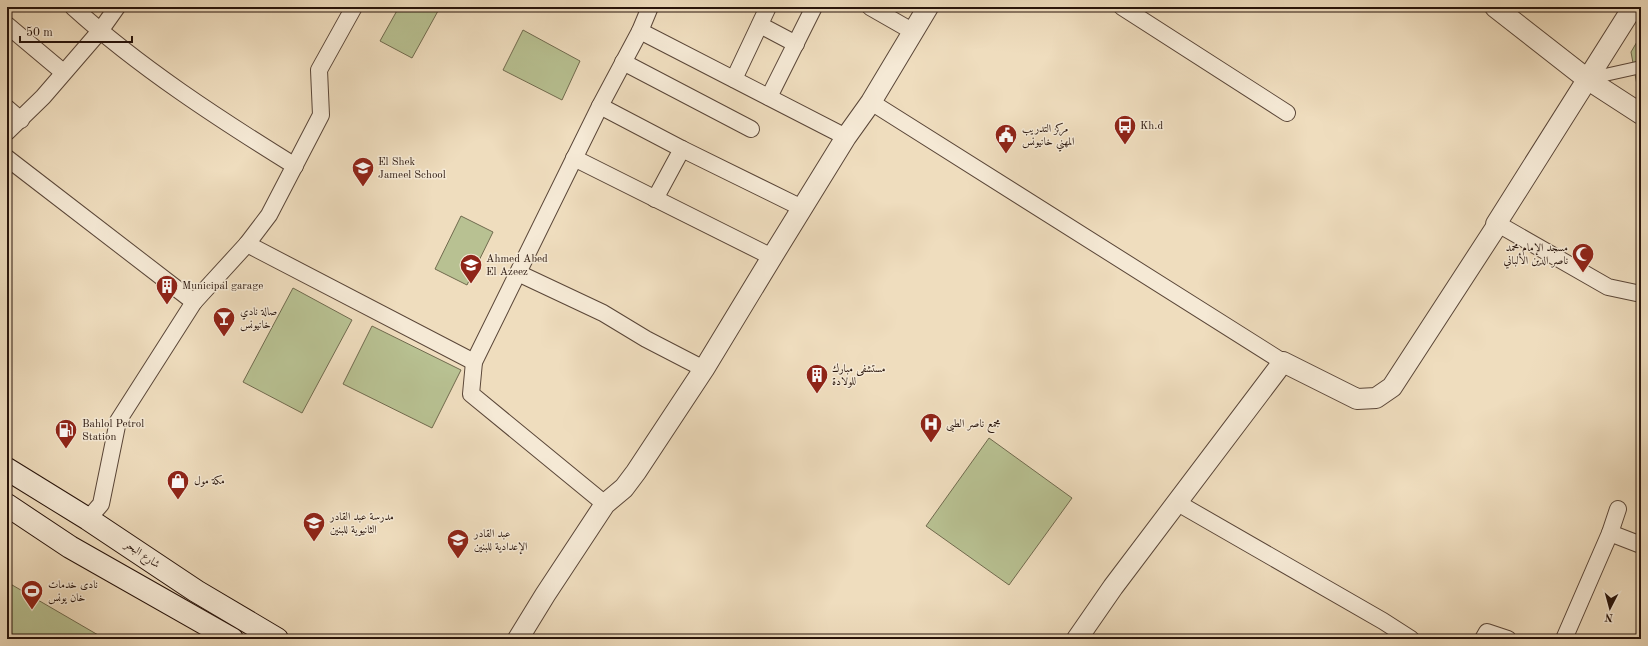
<svg xmlns="http://www.w3.org/2000/svg" width="1648" height="646" viewBox="0 0 1648 646" font-family="'Old Standard TT',Amiri,serif">
  <rect width="100%" height="100%" fill="#efddbe"/>
  <filter id="stains"><feTurbulence type="fractalNoise" baseFrequency=".005" numOctaves="4"/><feColorMatrix values="0 0 0 0 .2 0 0 0 0 .09 0 0 0 0 .02 0 0 0 .5 -.17"/></filter>
  <radialGradient id="worn" r=".72"><stop offset=".6" stop-color="#630" stop-opacity="0"/><stop offset="1" stop-color="#630" stop-opacity=".3"/></radialGradient>
  <g fill="#b8c192" stroke="#706a4e">
    <path d="M399,7h31l8,4 -26,47 -32,-17z"/>
    <path d="M523,30l57,31 -18,39 -59,-30z"/>
    <path d="M1641,35v52l-4,-2 -6,-33z"/>
    <path d="M461,216l32,16 -26,53 -32,-16z"/>
    <path d="M293,288l59,32 -50,93 -59,-31z"/>
    <path d="M372,326l89,44 -29,58 -89,-44z"/>
    <path d="M989,438l83,60 -63,87 -83,-59z"/>
    <path d="M7,582l98,57h-98z"/>
  </g>
  <g fill="none" stroke-linecap="round" stroke-linejoin="round">
    <g stroke="#5a4638" stroke-width="14">
      <path id="pedestrian" d="M1587,79l54,-12"/>
    </g>
    <g stroke="#5a4638" stroke-width="18">
      <g id="minor">
        <path d="M73,7c66,60 146,112 222,159"/>
        <path d="M870,7l42,24"/>
        <path d="M1122,7l165,106"/>
        <path d="M7,25l56,47"/>
        <path d="M760,25l36,19"/>
        <path d="M640,31l206,106"/>
        <path d="M623,62l128,67"/>
        <path d="M734,79l34,-72"/>
        <path d="M769,97l45,-90"/>
        <path d="M871,102l412,260"/>
        <path d="M600,106l82,43 120,59"/>
        <path d="M7,108l14,12"/>
        <path d="M7,132l36,-35 57,-66 17,-24"/>
        <path d="M7,158l187,144"/>
        <path d="M574,158l198,99"/>
        <path d="M655,199l27,-50"/>
        <path d="M1498,224l110,63 33,7"/>
        <path d="M247,244l22,-29 52,-100 -2,-45 35,-63"/>
        <path d="M518,273l85,40 43,26 58,30"/>
        <path d="M1176,502l207,119 28,18"/>
        <path d="M605,504l-134,-110 3,-32 126,-256 40,-75 10,-24"/>
        <path d="M88,519l13,-15 17,-83 76,-119 53,-58 227,118"/>
        <path d="M1610,533l31,12"/>
        <path d="M1483,639l4,-7 21,7"/>
        <path d="M1564,639l46,-106 8,-24"/>
      </g>
    </g>
    <g stroke="#5a4638" stroke-width="22">
      <g id="tertiary">
        <path d="M1495,7l92,72 54,35"/>
        <path d="M518,639l27,-44 60,-91 19,-16 12,-16 68,-103 68,-112 74,-120 25,-35 57,-95"/>
        <path d="M1077,639l36,-52 170,-225 74,37 19,-1 16,-11 106,-163h-2l137,-217"/>
      </g>
    </g>
    <g stroke="#28140b" stroke-width="24">
      <g id="secondary">
        <path d="M7,469l81,50 108,72 81,48"/>
        <path d="M7,505l63,42 162,92"/>
      </g>
    </g>
    <use href="#pedestrian" stroke="#f5e9d5" stroke-width="12"/>
    <use href="#minor" stroke="#f5e9d5" stroke-width="16"/>
    <use href="#tertiary" stroke="#f5e9d5" stroke-width="20"/>
    <use href="#secondary" stroke="#f5e9d5" stroke-width="22"/>
  </g>
  <defs>
    <g id="bus-pin" transform="scale(1.15)"><path d="M0 17L-7.5 6A9.5 9.5 0 1 1 7.5 6Z" fill="#8f2418" stroke="#f5e9d5"/><path d="M-5-6H5V4H4V6H2V4H-2V6H-4V4H-5ZM-3.5-4V0h7V-4ZM-3.5 1.2v1.5H-2V1.2ZM2 1.2v1.5H3.5V1.2Z" fill="#fff"/></g>
    <g id="civic-pin" transform="scale(1.15)"><path d="M0 17L-7.5 6A9.5 9.5 0 1 1 7.5 6Z" fill="#8f2418" stroke="#f5e9d5"/><path d="M-.6-6.5H3V-4.5H.6V-3L4-1V1h2V6H-6V1h2V-1L-.6-3ZM-1.2 2.5V6h2.4V2.5Z" fill="#fff"/></g>
    <g id="school-pin" transform="scale(1.15)"><path d="M0 17L-7.5 6A9.5 9.5 0 1 1 7.5 6Z" fill="#8f2418" stroke="#f5e9d5"/><path d="M0-5L7-2L0 1L-7-2ZM-4 1L0 2.5L4 1V4Q0 6-4 4Z" fill="#fff"/></g>
    <g id="mosque-pin" transform="scale(1.15)"><path d="M0 17L-7.5 6A9.5 9.5 0 1 1 7.5 6Z" fill="#8f2418" stroke="#f5e9d5"/><path d="M3.5-4.9A6 6 0 1 0 3.5 4.9A5 5 0 1 1 3.5-4.9Z" fill="#fff"/></g>
    <g id="building-pin" transform="scale(1.15)"><path d="M0 17L-7.5 6A9.5 9.5 0 1 1 7.5 6Z" fill="#8f2418" stroke="#f5e9d5"/><path d="M-4-6H4V6H1V3H-1V6H-4ZM-2.5-4.3h1.7v1.8h-1.7ZM.8-4.3h1.7v1.8H.8ZM-2.5-1h1.7V.8h-1.7ZM.8-1h1.7V.8H.8Z" fill="#fff"/></g>
    <g id="bar-pin" transform="scale(1.15)"><path d="M0 17L-7.5 6A9.5 9.5 0 1 1 7.5 6Z" fill="#8f2418" stroke="#f5e9d5"/><path d="M-6-5H6L.8 .8V4.5H3.5V6h-7V4.5H-.8V.8Z" fill="#fff"/></g>
    <g id="hospital-pin" transform="scale(1.15)"><path d="M0 17L-7.5 6A9.5 9.5 0 1 1 7.5 6Z" fill="#8f2418" stroke="#f5e9d5"/><path d="M-5-5h3v3.5h4V-5h3V5h-3V1.5h-4V5h-3Z" fill="#fff"/></g>
    <g id="fuel-pin" transform="scale(1.15)"><path d="M0 17L-7.5 6A9.5 9.5 0 1 1 7.5 6Z" fill="#8f2418" stroke="#f5e9d5"/><path d="M-5.5-6h7V0h2V4h1.3V-2.5L3-4.5l.8-.8L6-3V5H2.5V1h-1V6h-7ZM-4.2-4.7v3.2H.2V-4.7Z" fill="#fff"/></g>
    <g id="shop-pin" transform="scale(1.15)"><path d="M0 17L-7.5 6A9.5 9.5 0 1 1 7.5 6Z" fill="#8f2418" stroke="#f5e9d5"/><path d="M-5-2.5h2.3a2.7 3.5 0 0 1 5.4 0H5L5.5 6h-11ZM-1.5-2.5h3a1.5 2.3 0 0 0-3 0Z" fill="#fff"/></g>
    <g id="stadium-pin" transform="scale(1.15)"><path d="M0 17L-7.5 6A9.5 9.5 0 1 1 7.5 6Z" fill="#8f2418" stroke="#f5e9d5"/><path d="M0-5a6.5 5 0 1 0 0 10a6.5 5 0 1 0 0-10ZM-3.5-1.8h7v3.6h-7Z" fill="#fff"/></g>
  </defs>
  <g fill-rule="evenodd">
    <use href="#bus-pin" x="1125" y="126"/>
    <use href="#civic-pin" x="1006" y="135"/>
    <use href="#school-pin" x="363" y="168"/>
    <use href="#mosque-pin" x="1583" y="254"/>
    <use href="#school-pin" x="471" y="265"/>
    <use href="#building-pin" x="167" y="286"/>
    <use href="#bar-pin" x="224" y="318"/>
    <use href="#building-pin" x="817" y="375"/>
    <use href="#hospital-pin" x="931" y="424"/>
    <use href="#fuel-pin" x="66" y="430"/>
    <use href="#shop-pin" x="178" y="481"/>
    <use href="#school-pin" x="314" y="523"/>
    <use href="#school-pin" x="458" y="540"/>
    <use href="#stadium-pin" x="32" y="591"/>
  </g>
  <g text-anchor="middle" dominant-baseline="central" stroke-width="3" stroke-linejoin="round" paint-order="stroke">
    <g font-size="11" fill="#28140b" stroke="#f5e9d5" text-anchor="start">
      <text x="1140" y="126">Kh.d</text>
      <text x="1022" y="129">مركز التدريب<tspan x="1022" dy="13">المهني خانيونس</tspan></text>
      <text x="378" y="162">El Shek<tspan x="378" dy="13">Jameel School</tspan></text>
      <text x="1568" y="248" text-anchor="end">مسجد الإمام محمد<tspan x="1568" dy="13">ناصر الدين الألباني</tspan></text>
      <text x="486" y="259">Ahmed Abed<tspan x="486" dy="13">El Azeez</tspan></text>
      <text x="182" y="286">Municipal garage</text>
      <text x="240" y="312">صالة نادي<tspan x="240" dy="13">خانيونس</tspan></text>
      <text x="832" y="369">مستشفى مبارك<tspan x="832" dy="13">للولادة</tspan></text>
      <text x="82" y="424">Bahlol Petrol<tspan x="82" dy="13">Station</tspan></text>
      <text x="946" y="424">مجمع ناصر الطبى</text>
      <text x="194" y="481">مكة مول</text>
      <text x="330" y="517">مدرسة عبد القادر<tspan x="330" dy="13">الثانيوية للبنين</tspan></text>
      <text x="474" y="534">عبد القادر<tspan x="474" dy="13">الإعدادية للبنين</tspan></text>
      <text x="48" y="585">نادى خدمات<tspan x="48" dy="13">خان يونس</tspan></text>
    </g>
    <g font-size="11" fill="#28140b" stroke="#f5e9d5">
      <text transform="translate(142 555) rotate(34)">شارع البحر</text>
    </g>
  </g>
  <rect width="1648" height="646" fill="none" stroke="#efddbe" stroke-width="24"/>
  <rect x="8" y="8" width="1632" height="630" fill="none" stroke="#28140b" stroke-width="2"/>
  <rect x="12" y="12" width="1624" height="622" fill="none" stroke="#28140b"/>
  <g transform="translate(1610 608) rotate(186)" stroke="#f5e9d5" stroke-width="3" paint-order="stroke">
  <path d="M0-3L7 15L0 10L-7 15Z" fill="#28140b"/>
  <text y="-6" font-size="11" font-weight="bold" text-anchor="middle" fill="#28140b">N</text>
  </g>
  <path d="M20 36v6h112v-6" fill="none" stroke="#28140b" stroke-width="2"/>
  <text x="26" y="36" font-size="12" fill="#28140b" stroke="#f5e9d5" stroke-width="3" paint-order="stroke">50 m</text>
  <rect width="100%" height="100%" filter="url(#stains)"/>
  <rect width="100%" height="100%" fill="url(#worn)"/>
</svg>
